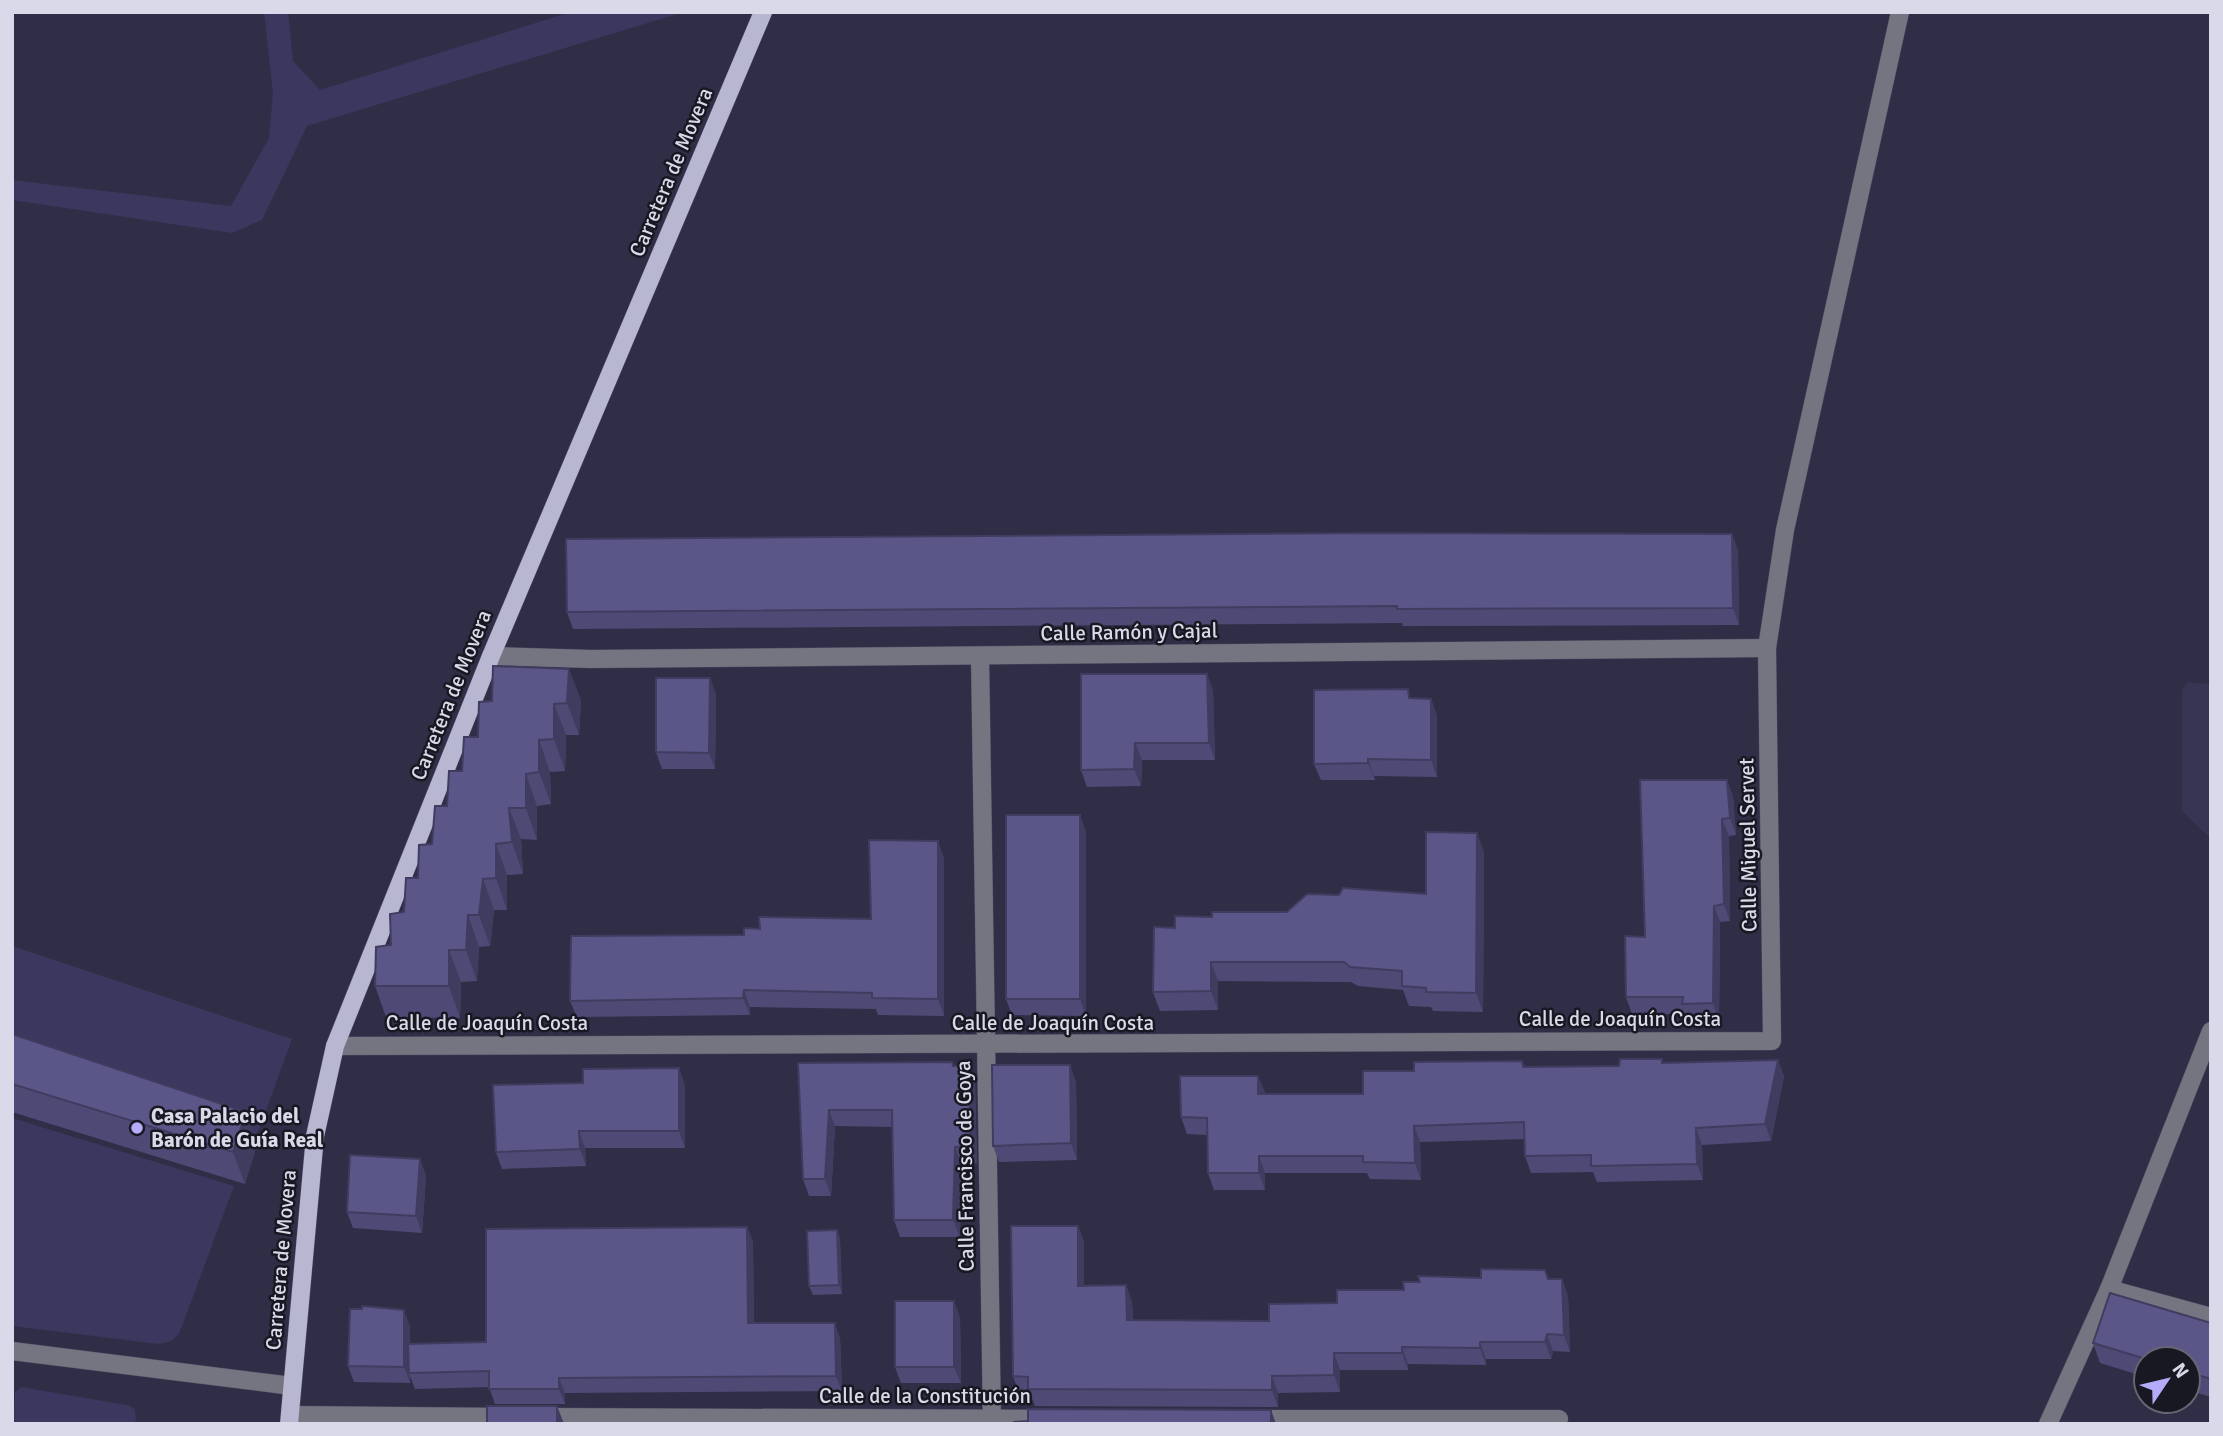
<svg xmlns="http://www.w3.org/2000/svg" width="2223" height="1436" viewBox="0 0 2223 1436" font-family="Signika,sans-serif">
  <rect width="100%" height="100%" fill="#302e46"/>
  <path fill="#383554" d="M2188,682l23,2v155l-29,-28v-121z"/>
  <g fill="#3b375e">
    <path d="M264,12h24l5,49 27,29 251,-78h113l-377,114 -45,94 -30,13 -220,-33v-20l219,26 38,-68 4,-45z"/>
    <path d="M12,946l280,93 -35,96 -245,-80z"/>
    <path d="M12,1118l222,68 -55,148 -8,7 -12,3 -147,-18z"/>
    <path d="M21,1387l106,18 8,4 1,15h-122l1,-32z"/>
  </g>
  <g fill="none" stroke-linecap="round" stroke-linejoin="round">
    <g stroke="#4b4960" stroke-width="19">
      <g id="minor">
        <path d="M491,656l100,3 1176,-11"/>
        <path d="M980,656l12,768"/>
        <path d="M335,1046l1437,-5 -5,-393 18,-118 115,-518"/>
        <path d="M2109,1289l102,28"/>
        <path d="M12,1351l280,35"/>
        <path d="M290,1415l219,2"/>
        <path d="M537,1417l515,2"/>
        <path d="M1251,1419h308"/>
        <path d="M2048,1424l61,-135 102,-258"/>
      </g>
    </g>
    <g stroke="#4b4960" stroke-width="19">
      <path id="major" d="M289,1424l26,-288 20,-90 156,-390 272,-644"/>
    </g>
    <use href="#minor" stroke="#757481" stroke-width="18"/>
    <use href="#major" stroke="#b8b7d1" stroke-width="18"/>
  </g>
  <g fill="#4e4a75">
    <path d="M1732,534l6,17 1,74 -336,1 -1,-3 -829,6 -6,-17z"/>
    <path d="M1207,674l6,17 2,69h-73l-1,26 -54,1 -6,-17z"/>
    <path d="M710,678l6,17 -1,74h-53l-6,-17z"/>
    <path d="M1431,699l6,17v61l-63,-1 1,4h-54l-7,-16z"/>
    <path d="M581,700l-2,35h-13l-1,36 -15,1 1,32 -14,2v34l-16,-1 2,35 -16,1v35h-13l-4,36 -11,1 -2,34 -16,1 -1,36 -74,-1 -11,-31 72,-180 31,-69 1,-35z"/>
    <path d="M1727,780l6,17 3,38 -7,1 1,85 -10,1 -1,98 -31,1 -2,-7h-54l-6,-17 19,-60z"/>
    <path d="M1086,832v184l-74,-1 -6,-16z"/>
    <path d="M1484,852l-1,160 -50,-1 -2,-4 -22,-1 -6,-16 -45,-4 -7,-4 -133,-1v29l-58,1 -7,-19 22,-64 37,-11 75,-5 52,-17 87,-1z"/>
    <path d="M944,858v158l-66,-1 -2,-6 -126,-2v8l-173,2 -7,-16 190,-72 111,-10z"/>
    <path d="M12,1034l245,110 -12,40 -233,-72z"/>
    <path d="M1522,1061l3,6 94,-1 44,-3 121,13 -13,65 -69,4 1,35 -106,2 -4,-10 -62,1 -6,-17v-17l-105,3 1,38 -51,-1 -3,-6h-102v17h-51l-6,-17 -1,-38 -20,-1 -6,-17 77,-41 7,18h98l51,-23z"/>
    <path d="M798,1063l171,3 6,17 2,80 -16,1 -1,73h-60l-6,-17 -1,-93 -58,-1 -4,70h-22l-6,-17z"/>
    <path d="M1076,1082l1,78 -78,2 -6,-16z"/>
    <path d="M685,1085v63h-100l1,18 -84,3 -6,-17z"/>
    <path d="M420,1159l6,17 -4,57 -69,-5 -6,-16z"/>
    <path d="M1078,1226l6,16v44l42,-1 6,17 1,18 136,1 68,-18 67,-13 16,-8 61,-4 64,-8 3,9h14l6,17 2,56 -17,-1 -2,8h-65v6l-78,-1v6h-68v22l-62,1v14l-243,-1 -5,-13h-11l-6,-17z"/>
    <path d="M747,1227l6,15 1,81 86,15 2,53 -277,2v11h-70l-6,-17 -74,2 -5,-13v7l-56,-1 -6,-16 62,-40v18l76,-2z"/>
    <path d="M837,1230l3,9 2,55 -29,1 -4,-9z"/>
    <path d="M960,1317l1,66h-60l-6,-16z"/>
    <path d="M2211,1323v74l-23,-7v-31h-42v18l-46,-14 -7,-20z"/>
  </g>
  <g fill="#403c5f">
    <path d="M1732,534l6,17 1,74 -6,-17z"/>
    <path d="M569,669l12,31 -2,35 -12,-32z"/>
    <path d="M1207,674l6,17 2,69 -6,-17z"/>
    <path d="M710,678l6,17 -1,74 -6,-16z"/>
    <path d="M1431,699l6,17v61l-6,-17z"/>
    <path d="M554,704l12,31 -1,36 -11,-32z"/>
    <path d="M539,740l11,32 1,32 -12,-32z"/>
    <path d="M1135,743l7,17 -1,26 -7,-17z"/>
    <path d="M1368,759l6,17 1,4 -7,-17z"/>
    <path d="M526,774l11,32v34l-11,-32z"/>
    <path d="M1727,780l6,17 3,38 -6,-17z"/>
    <path d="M509,808l12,31 2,35 -11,-32z"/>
    <path d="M1080,815l6,17v184l-6,-17z"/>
    <path d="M1722,819l7,17 1,85 -6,-17z"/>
    <path d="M1477,833l7,19 -1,160 -7,-19z"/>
    <path d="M938,841l6,17v158l-6,-17z"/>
    <path d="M496,844l11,31v35l-11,-32z"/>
    <path d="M483,879l11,31 -4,36 -11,-31z"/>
    <path d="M1714,906l6,16 -1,98 -6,-17z"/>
    <path d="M468,915l11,32 -2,34 -11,-31z"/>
    <path d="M449,950l12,32 -1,36 -11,-32z"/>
    <path d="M1211,962l7,19v29l-7,-19z"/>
    <path d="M744,990l6,17v8l-7,-17z"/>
    <path d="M1778,1060l6,16 -13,65 -6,-17z"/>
    <path d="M1070,1065l6,17 1,78 -6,-17z"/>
    <path d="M969,1066l6,17 2,80 -7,-17z"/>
    <path d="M679,1068l6,17v63l-6,-17z"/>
    <path d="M1258,1076l7,16v19l-7,-17z"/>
    <path d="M829,1110l6,16 -4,70 -6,-17z"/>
    <path d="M246,1112l11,32 -12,40 -12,-32z"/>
    <path d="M1414,1126l6,16 1,38 -6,-17z"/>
    <path d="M1696,1128l6,17 1,35 -6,-16z"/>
    <path d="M579,1131l6,17 1,18 -6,-17z"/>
    <path d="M955,1147l6,17 -1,73 -7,-17z"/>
    <path d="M1259,1156l6,17v17l-6,-17z"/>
    <path d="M420,1159l6,17 -4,57 -6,-17z"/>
    <path d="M1078,1226l6,16v61l-6,-17z"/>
    <path d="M747,1227l6,15 1,97 -6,-16z"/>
    <path d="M837,1230l3,9 2,55 -3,-9z"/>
    <path d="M1562,1279l6,17 2,56 -6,-17z"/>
    <path d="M1126,1285l6,17 1,34 -6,-16z"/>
    <path d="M954,1301l6,16 1,66 -7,-16z"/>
    <path d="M404,1310l6,16v47h-1l1,10 -6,-16z"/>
    <path d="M835,1323l5,15 2,53 -6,-15z"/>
    <path d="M1547,1334l6,17 -2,8 -6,-17z"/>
    <path d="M1480,1342l6,17v6l-6,-17z"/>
    <path d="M1402,1347l6,17v6l-6,-17z"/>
    <path d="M1334,1353l6,17v22l-6,-17z"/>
    <path d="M1272,1376l6,17v14l-6,-17z"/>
    <path d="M559,1378l6,15v11l-6,-15z"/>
    <path d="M557,1406l7,18h-7z"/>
    <path d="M1271,1410l5,14h-5z"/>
  </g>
  <g fill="#5b5688" stroke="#403c5f" stroke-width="2">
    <path d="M1377,533l355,1 1,74 -336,1v-3l-830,6 -1,-73z"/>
    <path d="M493,666l76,3 -2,34 -13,1v35l-15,1v32l-13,2v34h-17l3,34 -16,2v34l-13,1 -4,36h-11l-2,35h-17v36h-74l1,-39 15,-2 -1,-31 14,-2 2,-34h12l1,-33 13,-1 3,-38h12l2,-35h13l2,-34h14l1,-35 13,-1z"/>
    <path d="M1081,674h126l2,69h-74l-1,26 -53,1z"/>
    <path d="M656,678h54l-1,75 -53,-1z"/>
    <path d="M1408,689l1,9 22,1v61l-63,-1v4l-54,1v-74z"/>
    <path d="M1640,780h87l3,38 -8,1 2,85 -10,2 -1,97 -31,1 1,-7h-57l-1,-61 20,1z"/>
    <rect x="1006" y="815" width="74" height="184"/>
    <path d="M1426,832l51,1 -1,160 -50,-1v-4l-24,-2v-15l-52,-4 -6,-5h-133v29l-58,1 1,-65 21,1v-12l37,1v-5h75l20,-18 32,1 4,-7 83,6z"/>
    <path d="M869,840l69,1v158l-66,-1v-5l-128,-3 -1,8 -173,3 1,-65 173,-1v-7l16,1 -1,-12 112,2z"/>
    <path d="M12,1034l234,78 -13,40 -221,-68z"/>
    <path d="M1620,1059h42v4l116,-3 -13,64 -69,4 1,36 -106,2v-11l-66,1 -1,-34 -110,4 1,37 -52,-1v-6h-104v17h-51l-1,-55 -26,-1 -1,-41h78v18h105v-23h51v-9l108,-1 1,6 96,-1z"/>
    <path d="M952,1062l1,4h16l1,80 -15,1 -2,73h-59l-2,-110h-63l-4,69h-22l-5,-116z"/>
    <path d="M992,1065h78l1,78 -78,3z"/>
    <path d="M679,1068v63h-100l1,18 -84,3 -3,-67 90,-2v-14z"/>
    <path d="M350,1155l70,4 -4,57 -69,-4z"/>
    <path d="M1011,1226h67v60l48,-1 1,35 142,1v-17l68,-1v-13h67l-1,-8h17l-2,-6 63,2v-9l64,1 3,9h14l2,56 -17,-1 -2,8h-65v6l-78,-1v6h-68v22l-62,1v14l-244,-1v-12l-15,-1z"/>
    <path d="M747,1227l1,96h87l1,53 -277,2v11h-70v-18l-80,2 -1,-29 78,-2v-113z"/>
    <path d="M837,1230l2,55 -30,1 -2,-55z"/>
    <path d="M2110,1293l101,30v56l-23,-7v-13h-42l-53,-16z"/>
    <rect x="895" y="1301" width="59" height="66"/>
    <path d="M362,1306l42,4v57l-56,-1 2,-57h12z"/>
    <rect x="487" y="1406" width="70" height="18"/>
    <path d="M1028,1409l243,1v14h-257v-2l14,-1z"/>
  </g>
  <circle fill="#b3adf9" stroke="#181822" stroke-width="2.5" cx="137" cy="1128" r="7"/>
  <g text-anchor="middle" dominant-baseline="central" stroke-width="5" stroke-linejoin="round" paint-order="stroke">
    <g font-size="21" fill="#dad9e9" stroke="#181822">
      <text transform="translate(671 172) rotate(-67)">Carretera de Movera</text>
      <text transform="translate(1129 632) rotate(-1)">Calle Ramón y Cajal</text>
      <text transform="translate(451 695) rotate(-68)">Carretera de Movera</text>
      <text transform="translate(1748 845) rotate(-91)">Calle Miguel Servet</text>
      <text x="1620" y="1019">Calle de Joaquín Costa</text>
      <text x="487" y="1023">Calle de Joaquín Costa</text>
      <text x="1053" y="1023">Calle de Joaquín Costa</text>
      <text transform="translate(965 1166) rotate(-91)">Calle Francisco de Goya</text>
      <text transform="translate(281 1260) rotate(-85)">Carretera de Movera</text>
      <text x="925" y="1396">Calle de la Constitución</text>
    </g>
    <g font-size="21" font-weight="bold" fill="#dad9e9" stroke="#181822" text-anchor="start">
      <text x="151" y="1116">Casa Palacio del<tspan x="151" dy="24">Barón de Guía Real</tspan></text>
    </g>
  </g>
  <rect width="2223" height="1436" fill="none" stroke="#dad9e9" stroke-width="28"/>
  <g transform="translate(2167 1380) rotate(55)"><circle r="33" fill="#181822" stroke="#666572" stroke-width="2"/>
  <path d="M0-5L12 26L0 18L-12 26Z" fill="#b3adf9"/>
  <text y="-10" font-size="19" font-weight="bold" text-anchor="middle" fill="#dad9e9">N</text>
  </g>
</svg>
